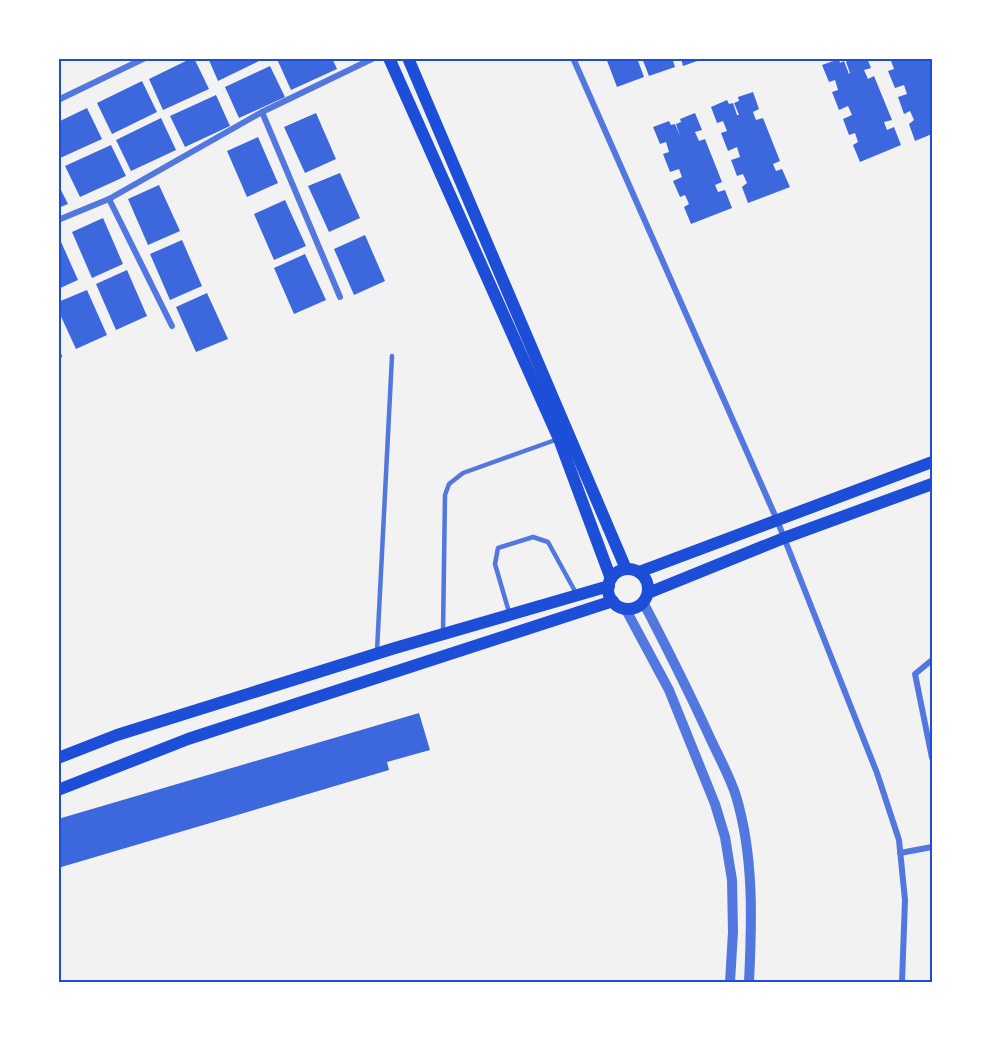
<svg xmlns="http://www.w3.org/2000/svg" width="991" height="1041" viewBox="0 0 991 1041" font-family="Jost,sans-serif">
  <rect width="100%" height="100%" fill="#f2f2f2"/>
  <g fill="#3d67dc">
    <path d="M192,58h2l15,31 -46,21 -14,-31z"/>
    <path d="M208,58h57l-47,23z"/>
    <path d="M278,58h54l5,11 -46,21 -14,-31z"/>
    <path d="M606,58h31l7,19 -27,10z"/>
    <path d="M642,58h30l3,9 -26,9z"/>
    <path d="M681,58h22v1l-20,7z"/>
    <path d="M850,58h17l4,10 -7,2 4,9 6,-3 18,44 -8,2 3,8 7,-3 7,18 -41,17 -7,-17 5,-3 -3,-9 -6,2 -6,-16 9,-4 -4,-9 -9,4 -7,-18 6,-2 -3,-10 -6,2 -7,-17 17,-6 1,4 4,-2 5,13 1,-1 -4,-11z"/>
    <path d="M890,58h41l1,76 -17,7 -6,-17 5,-4 -4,-9 -6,3 -6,-17 9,-3 -3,-9 -9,3 -7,-17 6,-2z"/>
    <path d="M270,66l15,31 -46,21 -14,-31z"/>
    <path d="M142,81l15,31 -45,22 -15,-31z"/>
    <path d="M753,92l6,17 -6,3 3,8 7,-2 17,43 -7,3 3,7 6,-2 8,18 -42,16 -6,-16 5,-4 -4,-9 -6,2 -6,-16 9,-3 -3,-10 -9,4 -7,-18 6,-2 -4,-10 -6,2 -6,-16 16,-7 2,4 4,-1 4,12h2l-5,-12 5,-2 -1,-4z"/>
    <path d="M216,95l14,31 -45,21 -15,-31z"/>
    <path d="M87,108l15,31 -44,20v-37z"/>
    <path d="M316,113l20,46 -31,14 -21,-46z"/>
    <path d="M695,113l7,17 -7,2 4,9 6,-2 17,43 -7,3 3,7 7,-2 7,18 -41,16 -7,-17 5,-3 -4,-9 -5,2 -7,-16 9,-4 -3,-8 -9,3 -7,-18 6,-2 -3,-10 -6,2 -7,-17 16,-6 2,4 4,-1 5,12 -4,-12 5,-2 -1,-3z"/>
    <path d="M161,118l15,32 -45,21 -15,-31z"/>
    <path d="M258,137l20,46 -31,14 -20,-46z"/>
    <path d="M111,145l15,31 -46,21 -15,-31z"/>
    <path d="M340,173l20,45 -31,14 -21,-46z"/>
    <path d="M58,184l10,20 -10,4z"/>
    <path d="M159,185l21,46 -32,14 -20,-46z"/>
    <path d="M285,200l21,46 -32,14 -20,-46z"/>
    <path d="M103,218l20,46 -31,14 -20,-46z"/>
    <path d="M58,235l20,45 -20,9z"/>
    <path d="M365,235l20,46 -31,14 -20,-46z"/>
    <path d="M182,240l20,46 -32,14 -20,-46z"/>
    <path d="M305,254l21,46 -32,14 -20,-46z"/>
    <path d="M127,270l20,46 -31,14 -20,-46z"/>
    <path d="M87,290l20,45 -31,14 -18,-39v-8z"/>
    <path d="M207,293l21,46 -32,13 -20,-45z"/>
    <path d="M419,713l11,37 -43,12 2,8 -331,98v-49z"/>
  </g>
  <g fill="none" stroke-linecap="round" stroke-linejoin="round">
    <g stroke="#5277de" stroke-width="4.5">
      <path d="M509,612l-14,-48 3,-16 35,-11 15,5 28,51"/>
      <path d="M443,632l2,-137 4,-11 14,-11 95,-34"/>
      <path d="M377,651l15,-295"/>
    </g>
    <g stroke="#5277de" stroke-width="6">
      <path d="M573,58l204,462 100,253 22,67 6,60 -3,82"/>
      <path d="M58,100l87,-42"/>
      <path d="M262,112l78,185"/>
      <path d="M109,199l63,127"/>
      <path d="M58,220l51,-21 153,-87 112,-54"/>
      <path d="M58,355l1,1"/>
      <path d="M932,660l-17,14 17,84"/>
      <path d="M900,853l32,-6"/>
    </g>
    <g stroke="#5277de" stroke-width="10">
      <path d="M643,602c24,46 47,92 69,140 8,17 18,35 24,54 18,60 16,124 13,186"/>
      <path d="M625,608l44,82 46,114 10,33 7,43 1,52 -3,50"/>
    </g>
    <g stroke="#1d4ed8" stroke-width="12">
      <path d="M389,58l170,381 52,140"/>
      <path d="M408,58l218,511"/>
      <circle cx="628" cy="589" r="20"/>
      <path d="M639,572l293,-110"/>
      <path d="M648,593l136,-55 148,-54"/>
      <path d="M58,758l59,-23 278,-87 214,-62"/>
      <path d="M58,790l130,-51 425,-138"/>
    </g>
  </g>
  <rect width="991" height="1041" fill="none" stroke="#ffffff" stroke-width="120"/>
  <rect x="60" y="60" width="871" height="921" fill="none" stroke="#1d4ed8" stroke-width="2"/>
</svg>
